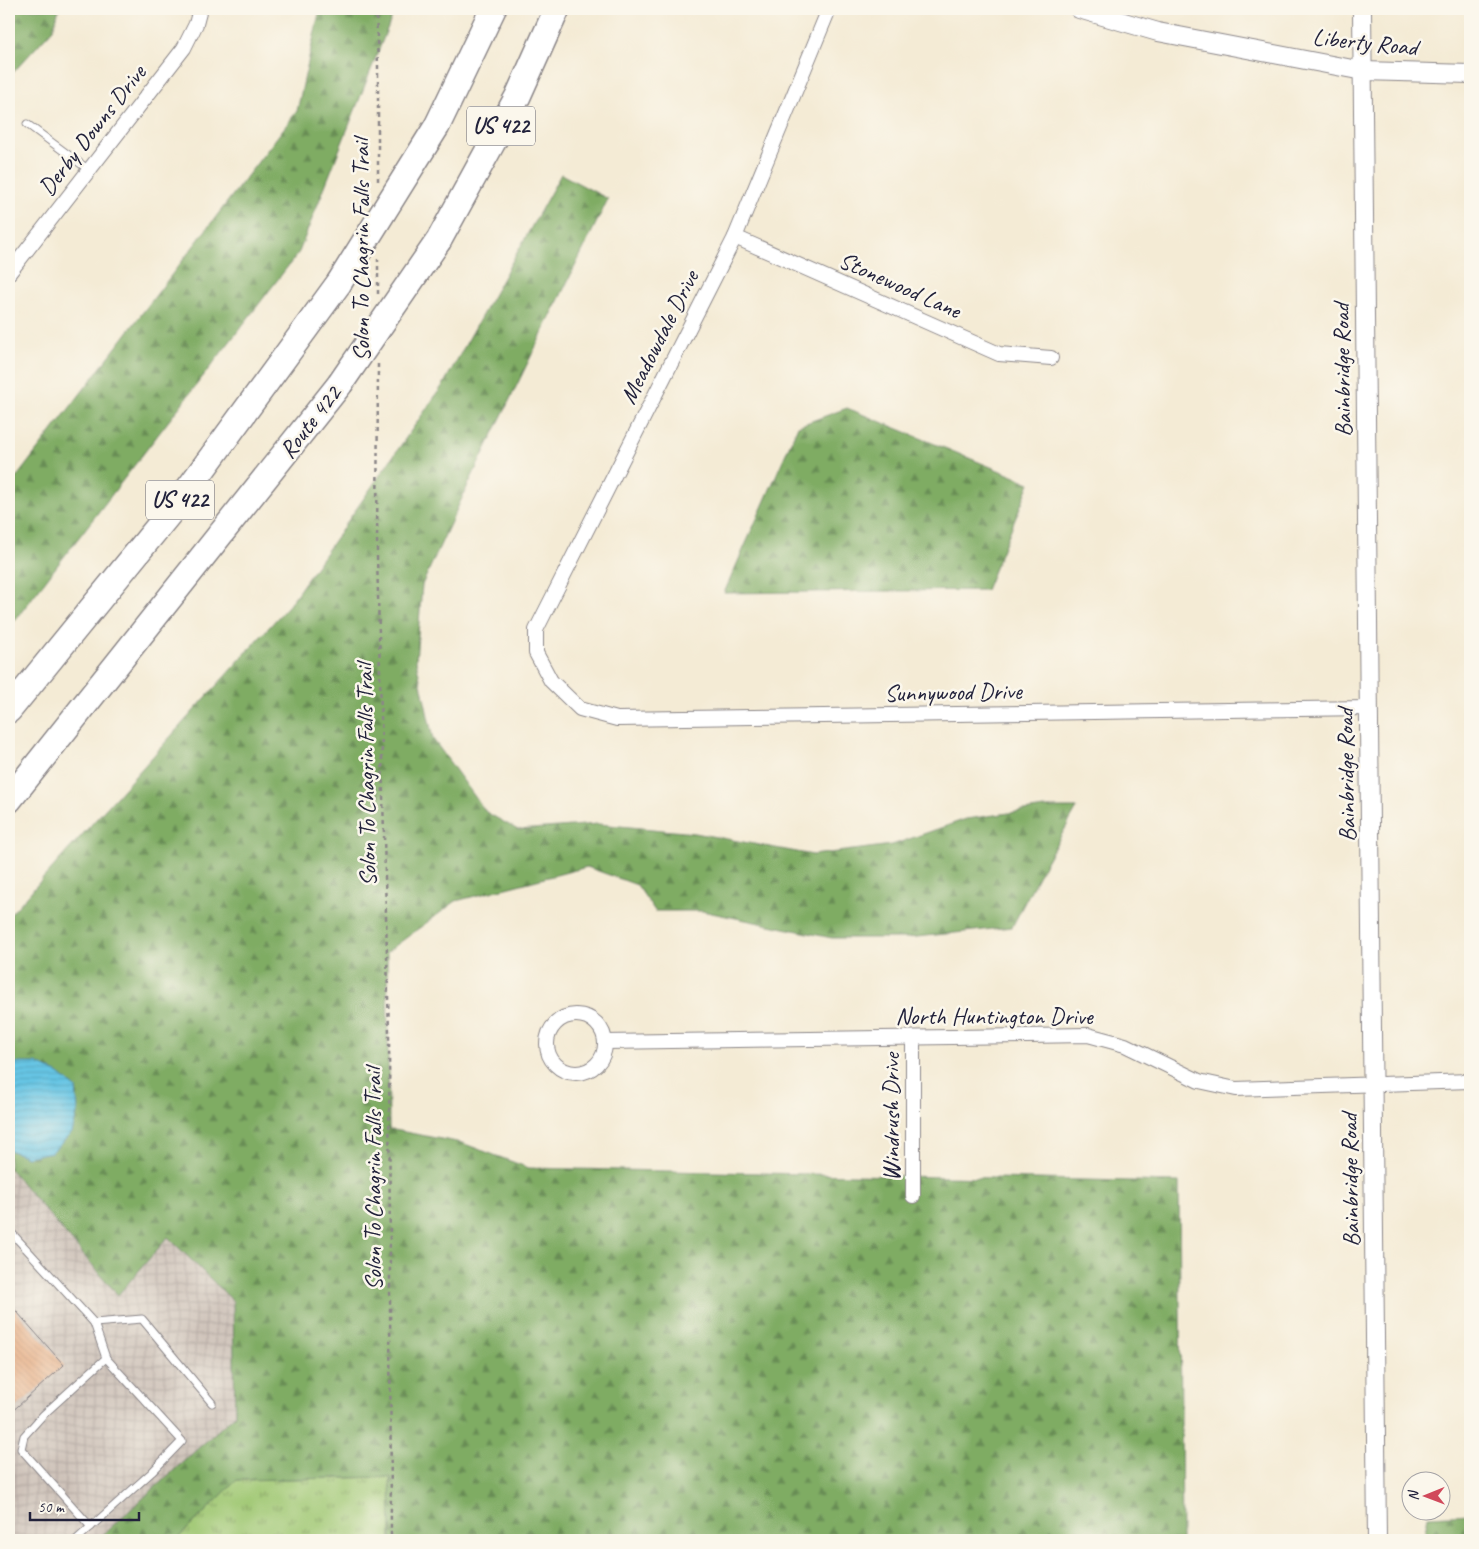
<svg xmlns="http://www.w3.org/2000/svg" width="1479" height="1549" viewBox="0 0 1479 1549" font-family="Caveat,sans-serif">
  <defs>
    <pattern id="industrial-grid" width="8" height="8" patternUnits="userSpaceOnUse" patternTransform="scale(1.25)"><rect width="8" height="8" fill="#cec2b9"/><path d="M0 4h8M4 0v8" fill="none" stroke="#b1a6a0"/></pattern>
    <pattern id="grass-tufts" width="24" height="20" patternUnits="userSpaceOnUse" patternTransform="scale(1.25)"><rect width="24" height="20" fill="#9fc772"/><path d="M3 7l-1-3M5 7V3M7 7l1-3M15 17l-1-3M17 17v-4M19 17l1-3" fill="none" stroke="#81a15f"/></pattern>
    <pattern id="forest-firs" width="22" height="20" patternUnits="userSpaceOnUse" patternTransform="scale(1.25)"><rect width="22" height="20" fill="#7fac64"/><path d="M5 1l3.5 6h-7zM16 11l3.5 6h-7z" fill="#688c54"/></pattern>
    <pattern id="water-rules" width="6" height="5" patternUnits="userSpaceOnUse" patternTransform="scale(1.25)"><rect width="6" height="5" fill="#66c5e4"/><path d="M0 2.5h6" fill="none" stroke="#58a9c4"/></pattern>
    <pattern id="building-back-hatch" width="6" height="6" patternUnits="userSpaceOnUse" patternTransform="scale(1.25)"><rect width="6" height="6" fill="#e5a97e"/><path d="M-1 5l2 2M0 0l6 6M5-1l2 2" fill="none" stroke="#c4916e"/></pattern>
  </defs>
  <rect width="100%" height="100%" fill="#fbf7ec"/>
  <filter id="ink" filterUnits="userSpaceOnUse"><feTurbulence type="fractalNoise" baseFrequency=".02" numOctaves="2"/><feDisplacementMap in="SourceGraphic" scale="10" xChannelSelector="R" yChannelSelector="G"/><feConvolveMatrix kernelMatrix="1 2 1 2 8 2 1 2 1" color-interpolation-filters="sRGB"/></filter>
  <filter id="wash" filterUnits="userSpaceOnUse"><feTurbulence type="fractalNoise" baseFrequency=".0096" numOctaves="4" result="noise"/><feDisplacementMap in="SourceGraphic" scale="20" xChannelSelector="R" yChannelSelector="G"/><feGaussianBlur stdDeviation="1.12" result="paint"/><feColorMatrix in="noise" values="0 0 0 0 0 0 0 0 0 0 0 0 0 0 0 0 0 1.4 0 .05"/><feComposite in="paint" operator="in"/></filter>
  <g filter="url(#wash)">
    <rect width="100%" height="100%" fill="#f4ebd5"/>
    <path fill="url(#industrial-grid)" d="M9,1168l109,126 50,-57 65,64 4,179 -61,60h-167z"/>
    <path fill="url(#grass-tufts)" stroke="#607456" d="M391,1477v63h-215l61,-60z"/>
    <g fill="url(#forest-firs)" stroke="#506750">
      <path d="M9,9h50l-6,20 -44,48z"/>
      <path d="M320,9h75l-96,243 -290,376v-141l288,-376z"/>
      <path d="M561,174l47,25 -140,286 -46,100 -6,76 17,78 53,73 32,18 80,-6 97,9 118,22 79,-10 74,-26 79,-11h32l-34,59 -31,60 -105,11h-75l-130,-27h-47l-18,-26 -50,-18 -131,34 -69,51 2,177 73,14 67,25 650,14 3,358h-791l-1,-63 -153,3 -61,60h-79l138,-125 -2,-114 -65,-64 -50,58 -109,-127v-18l19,7 -15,-94 -4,1v-148l280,-311 154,-220z"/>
      <path d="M847,408l183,75 -44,107 -262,3 74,-167z"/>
      <path d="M1470,1514v26h-47l5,-24z"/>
    </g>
    <path fill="url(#water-rules)" stroke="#447490" d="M13,1063h23l23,11 17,14 2,22 -6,23 -20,19 -25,5 -18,-7v-86z"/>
    <g id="blocks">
      <path fill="url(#building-back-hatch)" d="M9,1303l55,62 -55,49z"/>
    </g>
  </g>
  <g filter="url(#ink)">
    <use href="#blocks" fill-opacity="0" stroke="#8b8688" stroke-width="1"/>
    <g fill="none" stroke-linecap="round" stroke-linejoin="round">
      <g stroke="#8b8688" stroke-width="9">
        <g id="service">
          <path d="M27,124l62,46"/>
          <path d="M9,1230l85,93 48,-4 70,84"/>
          <path d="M91,1527l-70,-78 3,-13 19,-21 63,-57 -12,-35"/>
          <path d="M76,1540l76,-68 30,-31 -76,-83"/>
        </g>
      </g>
      <g stroke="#8b8688" stroke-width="16">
        <g id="minor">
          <path d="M829,9l-94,228 -199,393v23l15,28 29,28 37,10 752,-11"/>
          <path d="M735,237l264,117 52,4"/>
          <path d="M9,273l175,-225 12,-24 4,-15"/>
          <circle cx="576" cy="1044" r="29"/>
          <path d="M913,1038v158"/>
          <path d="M605,1042l483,-7 37,10 74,36 37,8 234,-8"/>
        </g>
      </g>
      <g stroke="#8b8688" stroke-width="20">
        <g id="tertiary">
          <path d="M1079,9l79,23 205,39 107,3"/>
          <path d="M1362,9l15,1531"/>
        </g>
      </g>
      <g stroke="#8b8688" stroke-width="28">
        <g id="motorway">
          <path d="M437,126l56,-117"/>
          <path d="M439,240l79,-144 39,-87"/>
          <path d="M9,710l172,-211 158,-216"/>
          <path d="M9,800l331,-416"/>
        </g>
      </g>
      <g stroke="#8b8688" stroke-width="2.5" stroke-dasharray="4 4" stroke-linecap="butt">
        <path d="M376,9l2,57v118"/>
        <path d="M378,294v-35"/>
        <path d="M378,364l-1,191 12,480 2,505"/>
      </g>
      <use href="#service" stroke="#fff" stroke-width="7"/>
      <use href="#minor" stroke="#fff" stroke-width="14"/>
      <use href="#tertiary" stroke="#fff" stroke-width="18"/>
      <use href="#motorway" stroke="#fff" stroke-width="25"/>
      <g stroke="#8b8688" stroke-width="28" stroke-linecap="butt">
        <g id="motorway-bridge">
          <path d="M339,283l98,-157"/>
          <path d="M340,384l99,-144"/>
        </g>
      </g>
      <use href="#motorway-bridge" stroke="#fff" stroke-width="25"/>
    </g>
  </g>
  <g text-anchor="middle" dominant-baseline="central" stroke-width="5" stroke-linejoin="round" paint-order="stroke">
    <g fill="#fbf7ec" stroke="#636270" stroke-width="1">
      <rect x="467" y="106.5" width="68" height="39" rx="4"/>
      <rect x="146" y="480.5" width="68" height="39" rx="4"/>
    </g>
    <g font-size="22" font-weight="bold" fill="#22223b">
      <text x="501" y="126">US 422</text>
      <text x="180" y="500">US 422</text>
    </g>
    <g font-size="24" fill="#22223b" stroke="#fbf7ec">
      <text transform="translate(1365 42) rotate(6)">Liberty Road</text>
      <text transform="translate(92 130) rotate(-52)">Derby Downs Drive</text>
      <text transform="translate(361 250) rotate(-90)">Solon To Chagrin Falls Trail</text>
      <text transform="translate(900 285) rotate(24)">Stonewood Lane</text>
      <text transform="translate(659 337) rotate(-63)">Meadowdale Drive</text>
      <text transform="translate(1342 370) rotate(-91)">Bainbridge Road</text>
      <text transform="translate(310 422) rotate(-52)">Route 422</text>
      <text transform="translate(953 692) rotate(-1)">Sunnywood Drive</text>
      <text transform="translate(366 775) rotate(-91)">Solon To Chagrin Falls Trail</text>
      <text transform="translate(1346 775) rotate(-91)">Bainbridge Road</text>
      <text x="994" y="1016">North Huntington Drive</text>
      <text transform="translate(891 1117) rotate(-90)">Windrush Drive</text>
      <text transform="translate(373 1179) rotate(-90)">Solon To Chagrin Falls Trail</text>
      <text transform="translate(1350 1180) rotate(-91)">Bainbridge Road</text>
    </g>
  </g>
  <rect width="1479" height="1549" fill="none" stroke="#fbf7ec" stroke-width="30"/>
  <g transform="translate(1426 1496) rotate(269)"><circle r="24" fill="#fbf7ec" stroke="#a4a2a5"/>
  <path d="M0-4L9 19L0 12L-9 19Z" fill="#d1495b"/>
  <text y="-8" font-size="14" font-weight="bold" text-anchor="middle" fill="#22223b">N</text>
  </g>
  <path d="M30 1512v8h109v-8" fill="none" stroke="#22223b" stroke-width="2.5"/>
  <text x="38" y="1512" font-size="15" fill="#22223b" stroke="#fbf7ec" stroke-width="4" paint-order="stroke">50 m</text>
</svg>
